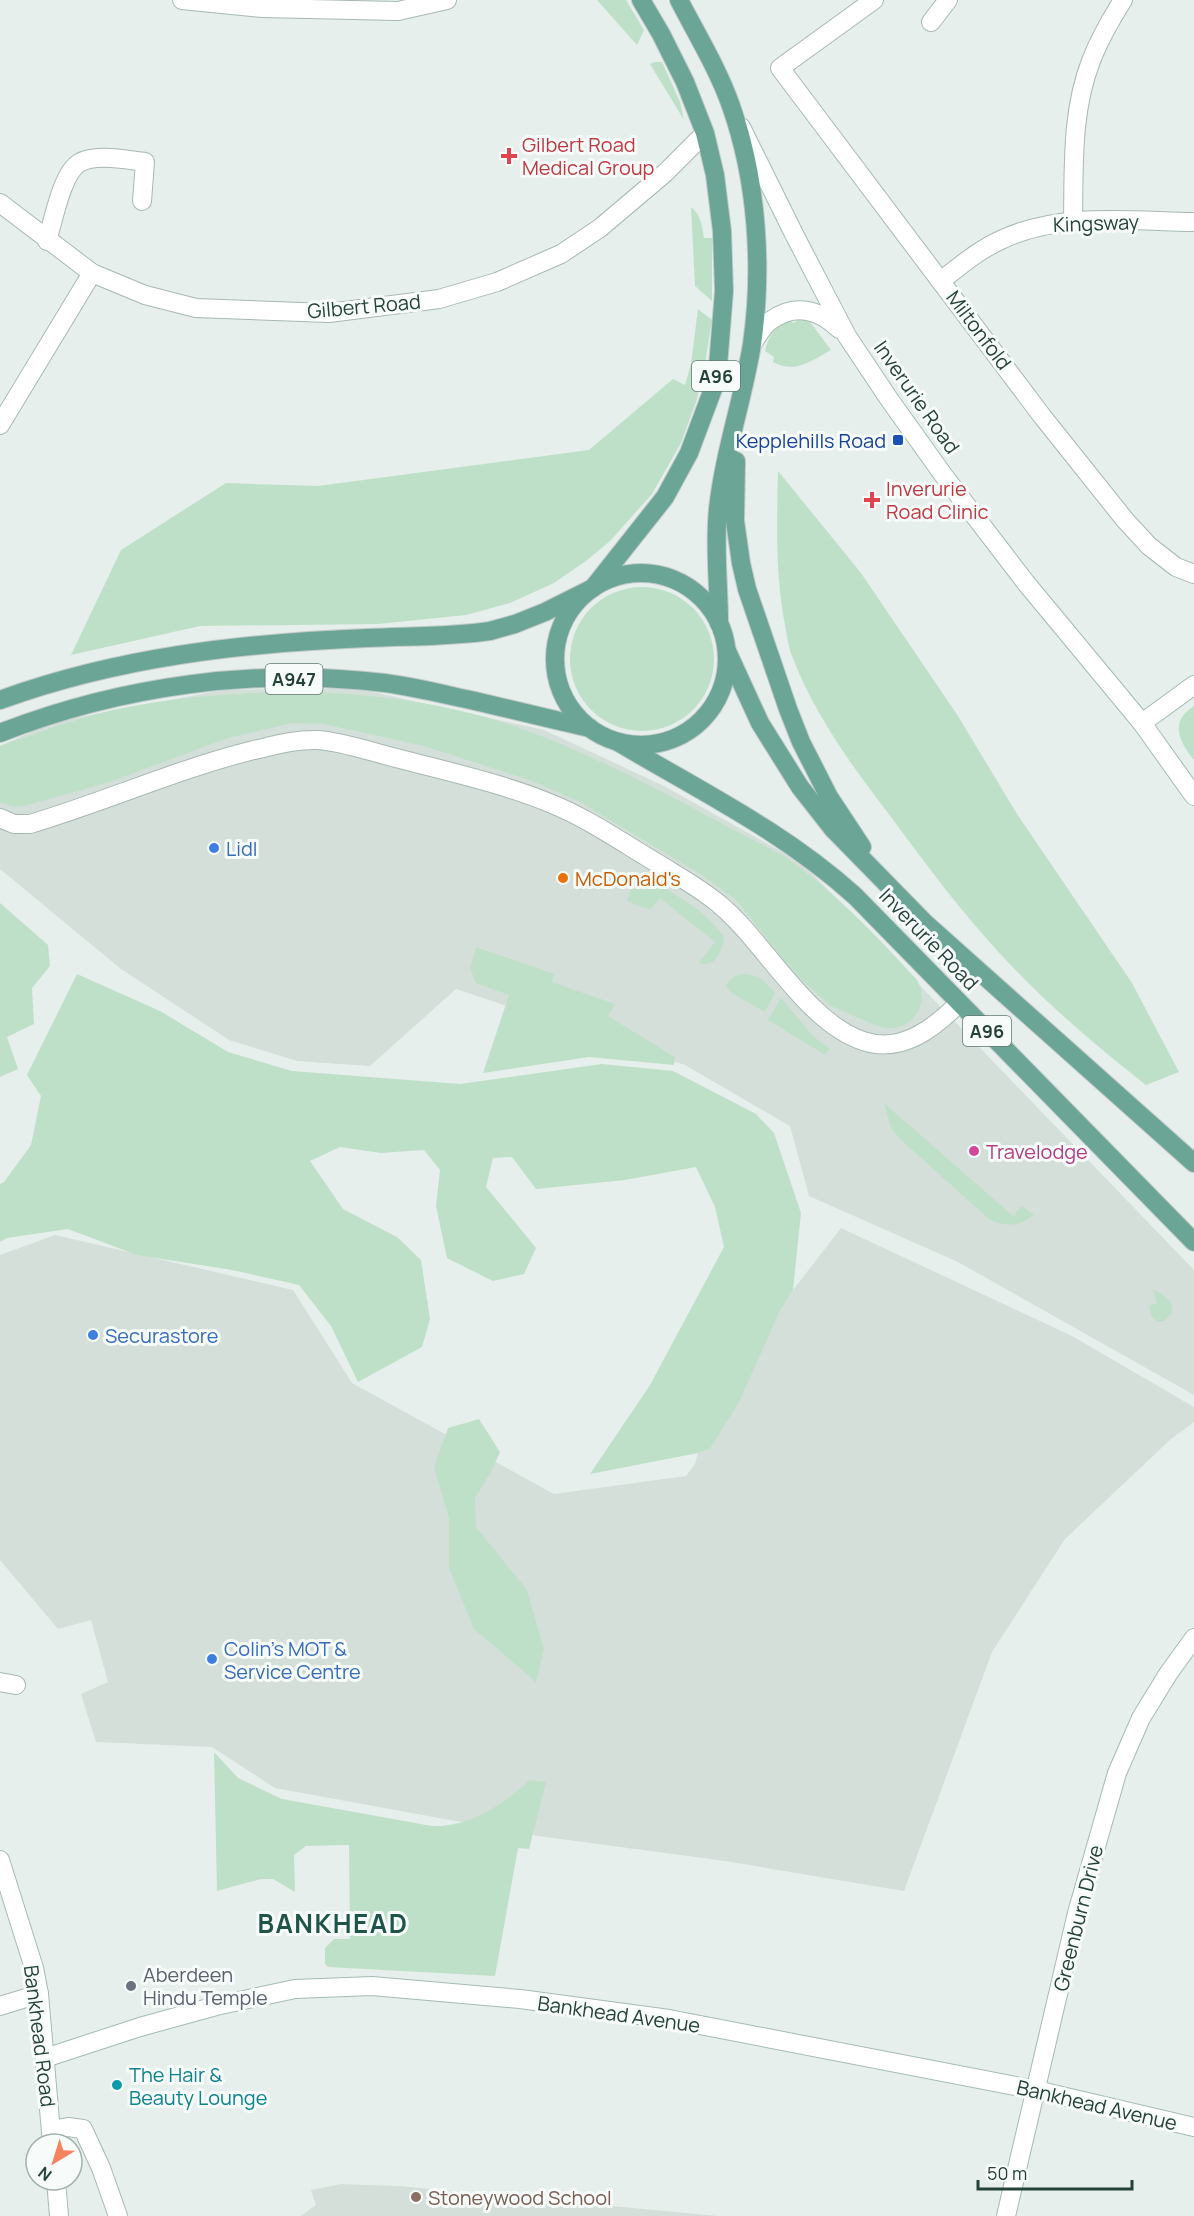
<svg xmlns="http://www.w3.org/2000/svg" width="1194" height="2216" viewBox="0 0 1194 2216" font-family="Manrope,sans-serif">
  <rect width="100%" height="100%" fill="#e6efeb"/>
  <g fill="#d4dfda">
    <path d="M355,688l189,42 118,55 140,78 392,407v125l-236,-133 -149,-66 -19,-70 -105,-61 -229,-76 -86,77 -73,-5 -68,-21 -108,-71 -121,-100v-123l53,-24 170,-32z"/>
    <path d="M841,1228l231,108 122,71v15l-23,17 -106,100 -73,113 -88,239 -179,-30 -187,-25 -263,-48 -63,-41 -116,-5 -15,-48 27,-12 -17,-62 -33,9 -58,-69v-305l55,-20 238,55 59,93 202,111 132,-18 9,-12 3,-11 12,-4 69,-136 14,-23z"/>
    <path d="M341,2184l58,2 319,30h-417l15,-11 -5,-15z"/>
  </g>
  <g fill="#bfe0c8">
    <path d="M597,0h29l18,30 -7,15z"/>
    <path d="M655,62h7l18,40 4,18 -34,-56z"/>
    <path d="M691,207c10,8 11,19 13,31h8v63l-17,-15z"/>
    <path d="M698,309l14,11 -8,50 -8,32 -15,41 -29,51 -42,47 -24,20 -32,22 -44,20 -44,12 -88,9 -178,2 -129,29 50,-105 105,-67 92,3 271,-36 84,-71 12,6 6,-21z"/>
    <path d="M800,318h7l24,32c-20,11 -35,24 -58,12l1,-5 -9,-6c3,-15 10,-22 22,-31l7,3z"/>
    <path d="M778,471l83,102 97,143 59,98 115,169 47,89 -33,13c-50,-39 -98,-80 -142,-127 -41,-44 -77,-92 -113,-141 -39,-51 -76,-101 -99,-161 -4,-10 -5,-21 -7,-31 -10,-51 -8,-103 -7,-154z"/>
    <circle cx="642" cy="659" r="72"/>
    <path d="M305,691c70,4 143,12 209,35 95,33 182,85 270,130 50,35 92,79 133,124l4,9 1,11 -3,10 -6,9 -8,6 -10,3h-10l-10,-3 -44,-19 -26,-23 -22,-24 -48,-60 -35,-25 -122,-73 -46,-20 -108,-35 -100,-22 -32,-1 -67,16 -115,43 -86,24 -11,1 -13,-5v-56l5,-2c29,-10 58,-21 88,-29 69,-18 141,-22 212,-24z"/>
    <path d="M1194,706v54c-15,-18 -25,-39 0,-54z"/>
    <path d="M641,873c30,20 62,34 83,64 -1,14 -9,31 -25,26l16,-21 -55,-44 -10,12 -23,-9 9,-26 -3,-1z"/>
    <path d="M0,903l48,42 2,21 -18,22 2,36 -27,13 11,32 -18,8z"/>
    <path d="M476,947l78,27 -2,8 63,22 -7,12 67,41 -1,8 -85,-8 -106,16 26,-78 -33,-12 -6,-15z"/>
    <path d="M77,974l83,37 68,41 64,19 168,13 142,-20 71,7 83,43 18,19 27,80 -8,77 -14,23 -40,89 -29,47 -12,4 -108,21 60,-89 74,-138 -9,-40 -19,-40 -71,13 -89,9 -24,-32 -19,1 -7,29 50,61 -12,26 -31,7 -46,-23 -11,-52 4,-36 -16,-20 -43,3 -41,-6 -30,14 33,48 54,28 24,23 9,59 -8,28 -64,35 -27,-56 -32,-41 -67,-15 -95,-15 -69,-26 -61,9 -7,4v-58l4,-2 27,-37 10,-49 -14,-21z"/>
    <path d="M743,974c18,1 21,7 32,19l-10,19 -35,-20 -4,-6c4,-9 9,-10 17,-12z"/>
    <path d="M781,998l32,38 17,13 -5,6 -57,-35z"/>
    <path d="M884,1103l129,113 9,-10 12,9c-14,12 -29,12 -45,4l-89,-80 -9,-11z"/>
    <path d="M1153,1289c10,7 21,10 19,24l-8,8h-7l-5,-4 -3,-11 8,-3z"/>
    <path d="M479,1419l21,33 -9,20 -16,26 1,29 51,63 17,59 -8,33 -62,-53 -25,-61v-50l-15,-51 14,-39z"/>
    <path d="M214,1752l24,26 44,21 150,27c36,2 72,-22 98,-46l16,2 -17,67 -11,-1 -23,128 -167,-9 -3,-3v-16l9,-9h16l-1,-94 -43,1 -12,9 1,37 -22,-13h-12l-44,12z"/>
  </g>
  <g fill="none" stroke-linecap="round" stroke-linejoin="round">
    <g stroke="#a8b8b2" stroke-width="20">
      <g id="street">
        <path d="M182,0l80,8 136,3 49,-11"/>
        <path d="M874,0l-94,68 262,348 83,104 24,26 27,21 18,7"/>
        <path d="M931,22l17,-22"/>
        <path d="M0,203l92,70 53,22 51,13 133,5 110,-14 58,-17 64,-28 39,-26 65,-55 40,-40"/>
        <path d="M1073,221c1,-53 -2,-109 18,-160 8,-21 20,-42 32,-61"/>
        <path d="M47,241c6,-19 15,-68 32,-78 16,-10 48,-3 66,-1l-3,39"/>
        <path d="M942,280c19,-15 38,-31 61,-41 58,-27 128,-18 191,-17"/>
        <path d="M0,425l92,-152"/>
        <path d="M0,818l14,6h16c74,-22 145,-54 220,-73 22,-5 45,-12 68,-11 27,2 56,13 82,19 50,13 104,25 152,45 37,15 71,39 105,59 21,13 43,25 62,41 45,37 87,118 144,137 39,13 71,-13 96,-38"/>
        <path d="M0,1682l16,3"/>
        <path d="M0,2006l39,-12"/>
        <path d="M51,2130l17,-3 15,2 18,39 17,48"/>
      </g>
    </g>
    <g stroke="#a4bbb3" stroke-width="20">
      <g id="secondary">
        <path d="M741,127l54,109 52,100 42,63 55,77 82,107 116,140 52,73"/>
        <path d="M752,344c5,-7 11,-18 18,-23 24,-18 49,-12 69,8"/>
        <path d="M1142,723l52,-38"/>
        <path d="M0,1860l34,108 5,26 13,150"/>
        <path d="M45,2058l95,-31 76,-21 79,-17 77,-3 148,13 149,20 367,71 158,37"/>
        <path d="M56,2180l3,36"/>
        <path d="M1006,2216l71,-303 40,-140 24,-55 27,-44 26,-36"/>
      </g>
    </g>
    <g stroke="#c2cac8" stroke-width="20">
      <g id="primary">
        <path d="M679,0c18,35 39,69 52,106 26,74 32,161 21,238 -9,56 -28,109 -34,165 -4,38 1,76 1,114"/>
        <path d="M736,461l-1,60 6,42 6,26 41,120 13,33 28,55 33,50"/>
        <circle cx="641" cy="659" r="86"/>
        <path d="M727,651l33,72 40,64 33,42 92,94 269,240"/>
        <path d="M0,700c118,-43 242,-57 367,-62 41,-2 82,-1 123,-7l25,-7 30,-12 48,-24 72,-91 24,-44 24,-64 5,-23 6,-75 -2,-60 -7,-56 -10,-42 -20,-51 -24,-48 -20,-34"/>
        <path d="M0,733c120,-47 256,-66 385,-50 23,3 45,8 67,13 47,10 92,22 138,32"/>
        <path d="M618,742c82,49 165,89 237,154l339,346"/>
      </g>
    </g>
    <use href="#street" stroke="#fff" stroke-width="18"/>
    <use href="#secondary" stroke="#fff" stroke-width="18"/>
    <use href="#primary" stroke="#6aa596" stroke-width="18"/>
  </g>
  <g fill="#e0444e" stroke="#f7fbf9" stroke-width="2">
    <path d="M506 147h6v6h6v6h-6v6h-6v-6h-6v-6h6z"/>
    <path d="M869 491h6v6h6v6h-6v6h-6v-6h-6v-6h6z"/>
  </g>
  <rect fill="#1a4fb4" stroke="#f7fbf9" stroke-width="2" x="892" y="434" width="12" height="12" rx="3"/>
  <g fill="#3f7fe0" stroke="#f7fbf9" stroke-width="2">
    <circle cx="214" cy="848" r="6"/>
    <circle cx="93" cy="1335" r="6"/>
    <circle cx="212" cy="1659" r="6"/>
  </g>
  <circle fill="#e8710a" stroke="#f7fbf9" stroke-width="2" cx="563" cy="878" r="6"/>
  <circle fill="#d1479c" stroke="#f7fbf9" stroke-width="2" cx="974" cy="1151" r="6"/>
  <circle fill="#6b7280" stroke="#f7fbf9" stroke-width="2" cx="131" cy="1986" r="6"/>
  <circle fill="#0f9aa8" stroke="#f7fbf9" stroke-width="2" cx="117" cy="2085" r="6"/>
  <circle fill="#8d6e63" stroke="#f7fbf9" stroke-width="2" cx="416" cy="2197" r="6"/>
  <g text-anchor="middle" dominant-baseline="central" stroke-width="6" stroke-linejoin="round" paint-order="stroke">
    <g fill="#f7fbf9" stroke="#637a73" stroke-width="1.5">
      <rect x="692" y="361" width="48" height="30" rx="4.5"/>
      <rect x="265.5" y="664" width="57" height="30" rx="4.5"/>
      <rect x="963" y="1016" width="48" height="30" rx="4.5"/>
    </g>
    <g font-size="18" font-weight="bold" fill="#24423a">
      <text x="716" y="376">A96</text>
      <text x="294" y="679">A947</text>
      <text x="987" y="1031">A96</text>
    </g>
    <g font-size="20" fill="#be3a42" stroke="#f7fbf9" text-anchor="start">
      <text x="522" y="144">Gilbert Road<tspan x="522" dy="23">Medical Group</tspan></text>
      <text x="886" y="488">Inverurie<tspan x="886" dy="23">Road Clinic</tspan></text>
    </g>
    <g font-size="20" fill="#24423a" stroke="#f7fbf9">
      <text transform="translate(1096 223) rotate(-2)">Kingsway</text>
      <text transform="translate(364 306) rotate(-5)">Gilbert Road</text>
      <text transform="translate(979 330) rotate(53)">Miltonfold</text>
      <text transform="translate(917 397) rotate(55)">Inverurie Road</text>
      <text transform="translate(929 939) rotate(46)">Inverurie Road</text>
      <text transform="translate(1078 1918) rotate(-76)">Greenburn Drive</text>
      <text transform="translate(619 2014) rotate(8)">Bankhead Avenue</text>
      <text transform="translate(40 2036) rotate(83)">Bankhead Road</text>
      <text transform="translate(1097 2105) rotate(13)">Bankhead Avenue</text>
    </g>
    <g font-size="20" fill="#164399" stroke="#f7fbf9" text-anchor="end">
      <text x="886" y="440">Kepplehills Road</text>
    </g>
    <g font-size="20" fill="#366cbe" stroke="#f7fbf9" text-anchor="start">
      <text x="226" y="848">Lidl</text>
      <text x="105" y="1335">Securastore</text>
      <text x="224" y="1648">Colin's MOT &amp;<tspan x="224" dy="23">Service Centre</tspan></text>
    </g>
    <g font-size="20" fill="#c56008" stroke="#f7fbf9" text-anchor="start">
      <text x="575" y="878">McDonald's</text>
    </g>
    <g font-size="20" fill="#b23c85" stroke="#f7fbf9" text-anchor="start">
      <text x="986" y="1151">Travelodge</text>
    </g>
    <g font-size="20" fill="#5b616d" stroke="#f7fbf9" text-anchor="start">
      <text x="143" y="1974">Aberdeen<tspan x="143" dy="23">Hindu Temple</tspan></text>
    </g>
    <g font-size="20" fill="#0d838f" stroke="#f7fbf9" text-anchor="start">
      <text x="129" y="2074">The Hair &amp;<tspan x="129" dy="23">Beauty Lounge</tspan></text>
    </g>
    <g font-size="20" fill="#785e54" stroke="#f7fbf9" text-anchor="start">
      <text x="428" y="2197">Stoneywood School</text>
    </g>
    <g font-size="26" font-weight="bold" letter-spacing="1.5" fill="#1f5548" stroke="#f7fbf9">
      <text x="333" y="1923">BANKHEAD</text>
    </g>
  </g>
  <g transform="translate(54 2162) rotate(218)"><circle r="28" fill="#f7fbf9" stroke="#a3b1ad" stroke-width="1.5"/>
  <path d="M0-4.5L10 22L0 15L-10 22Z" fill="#f4845f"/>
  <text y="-9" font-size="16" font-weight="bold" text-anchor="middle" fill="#24423a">N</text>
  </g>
  <path d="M978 2180v9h154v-9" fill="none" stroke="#24423a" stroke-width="3"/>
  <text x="987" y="2180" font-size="18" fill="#24423a" stroke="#f7fbf9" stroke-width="4.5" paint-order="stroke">50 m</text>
</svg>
